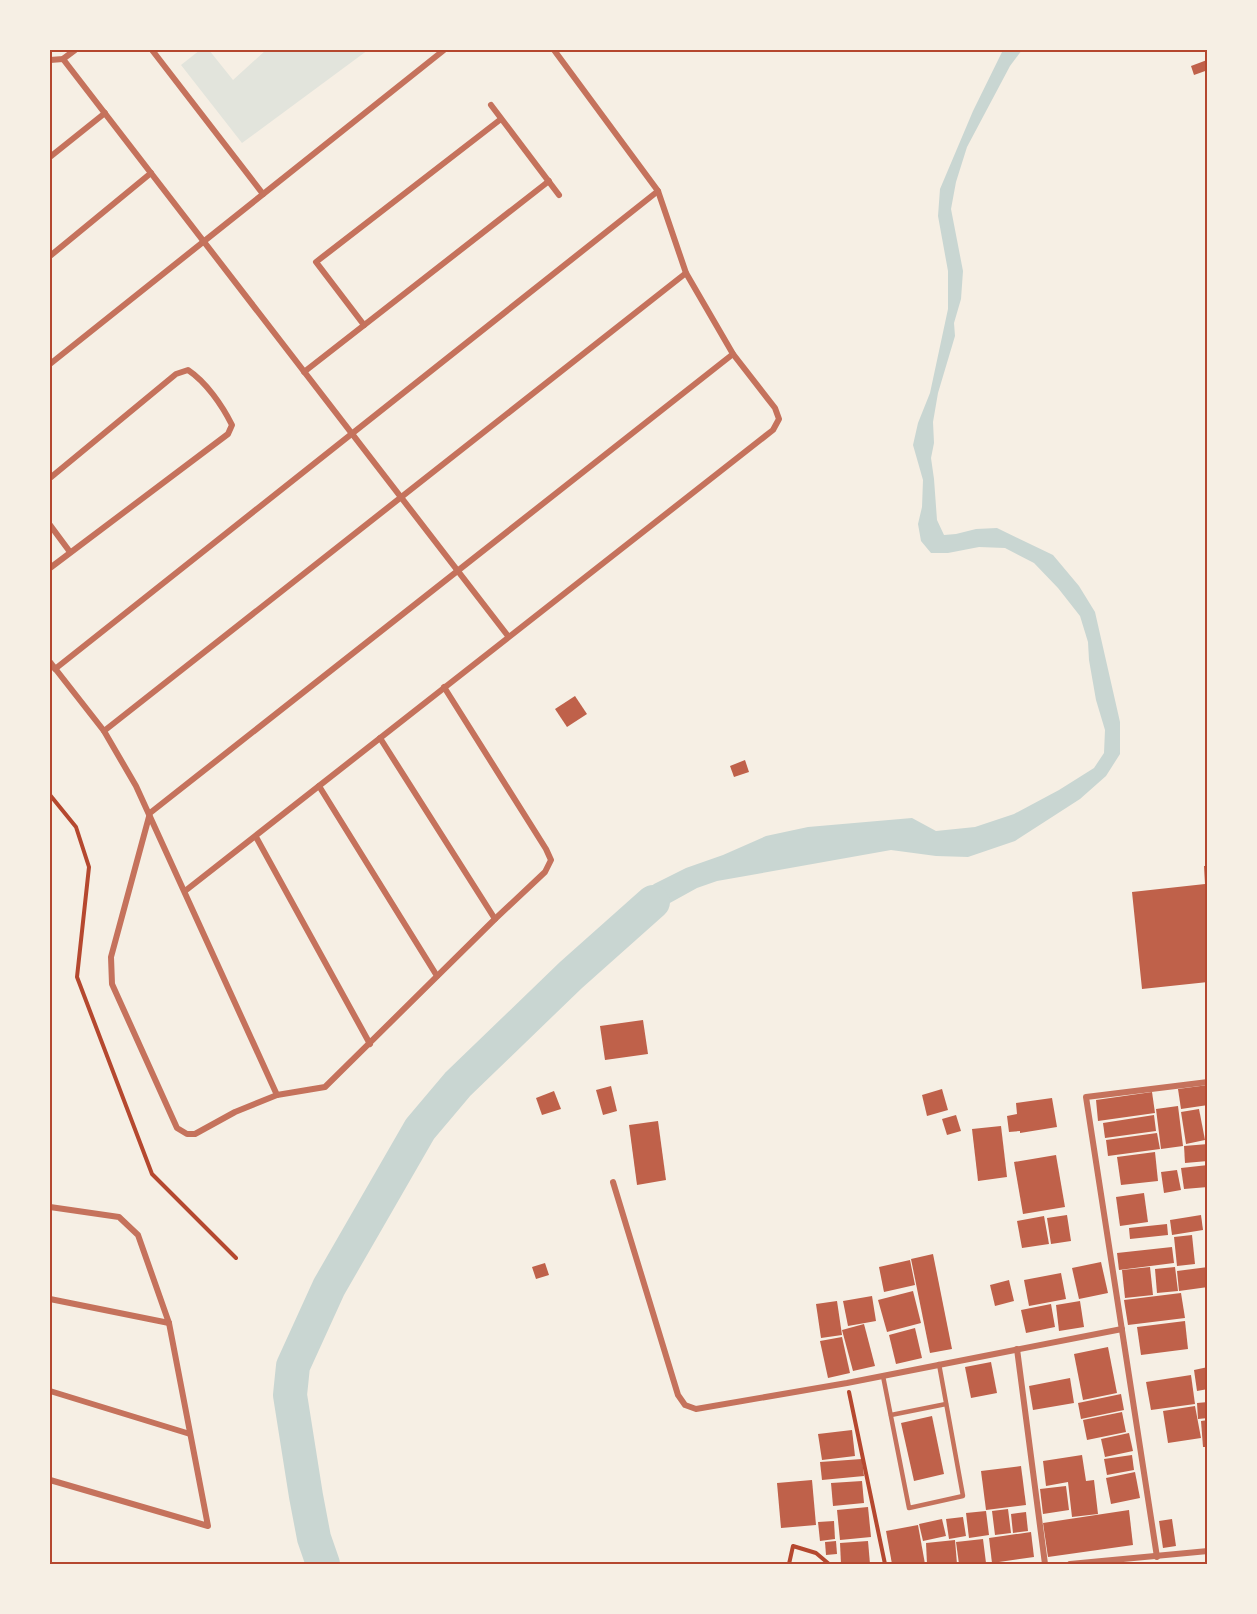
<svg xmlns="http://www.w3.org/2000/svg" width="1257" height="1614" viewBox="0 0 1257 1614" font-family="Literata,serif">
  <rect width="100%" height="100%" fill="#f6efe4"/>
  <path fill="#e2e4dc" d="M200,50h9l24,30 33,-30h102l-126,93 -61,-78z"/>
  <path fill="#c9d6d2" d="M1003,50h19l-12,16 -43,81 -11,35 -5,27 12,62 -2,28 -7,24 1,13 -17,57 -5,29 1,21 -3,15 3,21 3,41 7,15 12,-1 20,-5 21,-1 56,27 26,31 16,26 25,110v32l-14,22 -26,23 -65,42 -47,16 -32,-1 -45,-6 -174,31 -20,7 -38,21 -33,33 -15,-21 43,-37 32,-16 37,-13 43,-19 42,-9 104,-9 24,13 39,-4 39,-13 45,-24 35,-22 10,-15 1,-23 -9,-30 -7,-40 -1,-18 -8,-26 -22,-28 -24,-25 -29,-15 -26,-1 -31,6h-17l-10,-12 -3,-17 4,-17 1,-27 -10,-35 5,-22 12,-30 18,-84v-38l-10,-55 2,-27 33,-78z"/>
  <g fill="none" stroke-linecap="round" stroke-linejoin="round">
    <path stroke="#c9d6d2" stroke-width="34" d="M323,1564l-9,-26 -8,-42 -16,-101 3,-29 36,-79 91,-158 38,-45 113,-109 82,-73"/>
  </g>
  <g fill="#bf614a">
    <path d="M1207,60l1,10 -14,5 -3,-9z"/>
    <path d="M575,696l12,18 -20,13 -12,-18z"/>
    <path d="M745,760l4,12 -15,5 -4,-11z"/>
    <path d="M1204,866h4v116l-66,7 -10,-97 73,-8z"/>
    <path d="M643,1020l5,34 -43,6 -5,-34z"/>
    <path d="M1208,1085v20l-27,4 -3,-20z"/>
    <path d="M611,1086l6,25 -14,4 -7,-25z"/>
    <path d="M942,1089l6,21 -21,6 -5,-21z"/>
    <path d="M554,1091l7,18 -19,6 -6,-17z"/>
    <path d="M1152,1092l3,21 -57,8 -2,-21z"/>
    <path d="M1052,1098l5,29 -37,6v-2l-11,1 -2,-16 10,-2 -1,-11z"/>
    <path d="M1178,1106l5,40 -22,3 -5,-40z"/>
    <path d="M1199,1109l6,31 -19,4 -5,-32z"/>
    <path d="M956,1115l5,16 -14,4 -5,-16z"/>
    <path d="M1154,1115l2,16 -51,7 -2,-15z"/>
    <path d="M658,1121l8,59 -29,5 -8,-60z"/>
    <path d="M1001,1126l6,51 -29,4 -6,-52z"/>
    <path d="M1157,1133l3,16 -52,7 -2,-16z"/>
    <path d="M1208,1144v17l-23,2 -1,-17z"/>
    <path d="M1155,1152l3,29 -37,4 -4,-28z"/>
    <path d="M1056,1155l9,52 -42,7 -9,-52z"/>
    <path d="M1208,1165v22l-24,2 -3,-21z"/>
    <path d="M1177,1170l4,20 -17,3 -3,-21z"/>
    <path d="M1144,1193l4,29 -28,4 -4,-29z"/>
    <path d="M1067,1215l4,26 -20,3 -4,-26z"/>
    <path d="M1201,1215l2,15 -31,5 -2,-15z"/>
    <path d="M1044,1216l5,28 -27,4 -5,-27z"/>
    <path d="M1167,1224l1,11 -38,4 -1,-11z"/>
    <path d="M1192,1235l3,29 -18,2 -3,-29z"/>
    <path d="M1172,1247l2,16 -55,7 -2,-17z"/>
    <path d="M933,1254l19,95 -22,4 -19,-94z"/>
    <path d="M910,1260l5,25 -31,7 -5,-25z"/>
    <path d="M1101,1262l7,31 -29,6 -7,-31z"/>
    <path d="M545,1263l4,12 -13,4 -4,-12z"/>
    <path d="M1150,1267l3,28 -28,3 -3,-28z"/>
    <path d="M1175,1267l3,24 -21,2 -2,-24z"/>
    <path d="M1208,1267v20l-29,4 -2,-20z"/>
    <path d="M1061,1273l5,26 -37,7 -5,-26z"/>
    <path d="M1009,1280l5,21 -19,5 -5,-21z"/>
    <path d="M913,1291l8,32 -34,9 -9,-32z"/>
    <path d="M1181,1293l4,25 -57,7 -4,-25z"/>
    <path d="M872,1296l4,25 -28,5 -5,-25z"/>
    <path d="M837,1301l5,34 -21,3 -5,-34z"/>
    <path d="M1080,1301l4,26 -25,4 -3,-26z"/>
    <path d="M1051,1304l4,23 -29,6 -5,-23z"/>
    <path d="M1185,1321l3,28 -47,6 -4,-28z"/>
    <path d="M864,1324l11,42 -22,5 -11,-41z"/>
    <path d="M915,1328l7,30 -26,6 -7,-29z"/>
    <path d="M842,1337l8,36 -22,5 -8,-37z"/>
    <path d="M1108,1347l9,46 -34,7 -9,-46z"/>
    <path d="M991,1362l6,31 -26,5 -6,-31z"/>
    <path d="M1208,1367v22l-11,2 -3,-21z"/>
    <path d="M1191,1375l4,29 -44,6 -5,-28z"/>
    <path d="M1070,1378l4,25 -41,7 -4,-24z"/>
    <path d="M1121,1394l3,16 -43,9 -3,-16z"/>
    <path d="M1208,1402v16l-10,1 -1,-16z"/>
    <path d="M1195,1406l6,32 -33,5 -5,-32z"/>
    <path d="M1122,1412l4,20 -39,8 -4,-20z"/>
    <path d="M932,1416l12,58 -30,7 -13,-58z"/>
    <path d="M1208,1420v27h-5l-2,-26z"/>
    <path d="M852,1430l3,26 -33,4 -4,-26z"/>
    <path d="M1129,1433l4,18 -28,6 -4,-18z"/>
    <path d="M1082,1455l4,26 8,-1 4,34 -26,3 -4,-35 -22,4 -3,-25z"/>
    <path d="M1132,1455l2,15 -27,5 -3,-16z"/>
    <path d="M862,1459l2,17 -42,4 -2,-18z"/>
    <path d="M1021,1466l5,39 -40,5 -5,-39z"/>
    <path d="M1135,1472l5,26 -29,6 -5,-26z"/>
    <path d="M812,1480l4,45 -35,3 -4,-45z"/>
    <path d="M862,1481l2,22 -31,3 -2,-23z"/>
    <path d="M1066,1486l3,24 -26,4 -3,-25z"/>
    <path d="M868,1507l3,30 -31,3 -3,-30z"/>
    <path d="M1008,1509l3,24 -16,2 -3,-24z"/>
    <path d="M1129,1510l4,35 -85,12 -5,-34z"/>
    <path d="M986,1511l3,24 -20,3 -3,-25z"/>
    <path d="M1026,1512l2,19 -15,2 -2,-19z"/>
    <path d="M963,1517l3,19 -17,3 -3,-20z"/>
    <path d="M942,1519l4,17 -23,5 -4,-17z"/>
    <path d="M1172,1519l4,27 -13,2 -4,-27z"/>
    <path d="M834,1521l1,18 -15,2 -2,-19z"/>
    <path d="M918,1525l7,39h-33l-6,-33z"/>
    <path d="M1031,1532l3,25 -42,6 -3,-25z"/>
    <path d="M983,1539l3,24 -27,1 -3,-22z"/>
    <path d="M955,1540l2,24h-30l-1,-21z"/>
    <path d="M836,1541l1,13 -11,1 -1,-13z"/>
    <path d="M868,1541l2,23h-29l-1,-21z"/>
  </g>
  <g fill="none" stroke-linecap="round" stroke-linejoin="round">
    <g stroke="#b5482f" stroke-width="4">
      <path d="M50,795l26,32 13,40 -12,110 75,197 84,84"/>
      <path d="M849,1392l36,172"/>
      <path d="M789,1564l4,-18 23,7 13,11"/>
    </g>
    <g stroke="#c5725c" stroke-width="4.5">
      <path d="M883,1376l26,132 54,-12 -24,-132"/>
      <path d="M891,1415l55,-11"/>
    </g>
    <g stroke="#c5725c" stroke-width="6">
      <path d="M152,50l111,144"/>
      <path d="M63,59l445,577"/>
      <path d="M50,60l13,-1 12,-9"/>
      <path d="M491,105l68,90"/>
      <path d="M50,157l55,-44"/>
      <path d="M50,256l101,-83"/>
      <path d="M364,325l-48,-63 185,-143"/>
      <path d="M50,364l394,-314"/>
      <path d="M304,372l245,-191"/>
      <path d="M50,478l126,-104 12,-4c18,12 34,35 44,55l-4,9 -178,134"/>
      <path d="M50,525l20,27"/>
      <path d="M50,662l54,69 32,55 141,309"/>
      <path d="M55,669l603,-478"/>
      <path d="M444,687l102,162 5,11 -6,12 -50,47 -170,168 -48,8 -42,17 -40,22h-8l-10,-6 -65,-144 -1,-27 39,-144 583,-459"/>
      <path d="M104,731l582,-458"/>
      <path d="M380,738l115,181"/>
      <path d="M319,786l118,190"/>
      <path d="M256,837l114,207"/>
      <path d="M185,891l588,-461 6,-11 -4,-11 -42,-54 -47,-81 -28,-82 -104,-141"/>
      <path d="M613,1182l65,213 7,10 11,4 151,-26 275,-54"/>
      <path d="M50,1207l69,10 19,18 31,88 39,203 -158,-46"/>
      <path d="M50,1299l119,24"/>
      <path d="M1017,1349l28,215"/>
      <path d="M50,1391l140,43"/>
      <path d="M1157,1557l-71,-460 122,-15"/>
      <path d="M1070,1564l138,-13"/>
    </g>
  </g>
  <rect width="1257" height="1614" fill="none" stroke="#f6efe4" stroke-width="102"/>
  <rect x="51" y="51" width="1155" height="1512" fill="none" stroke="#b5482f" stroke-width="2"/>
</svg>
